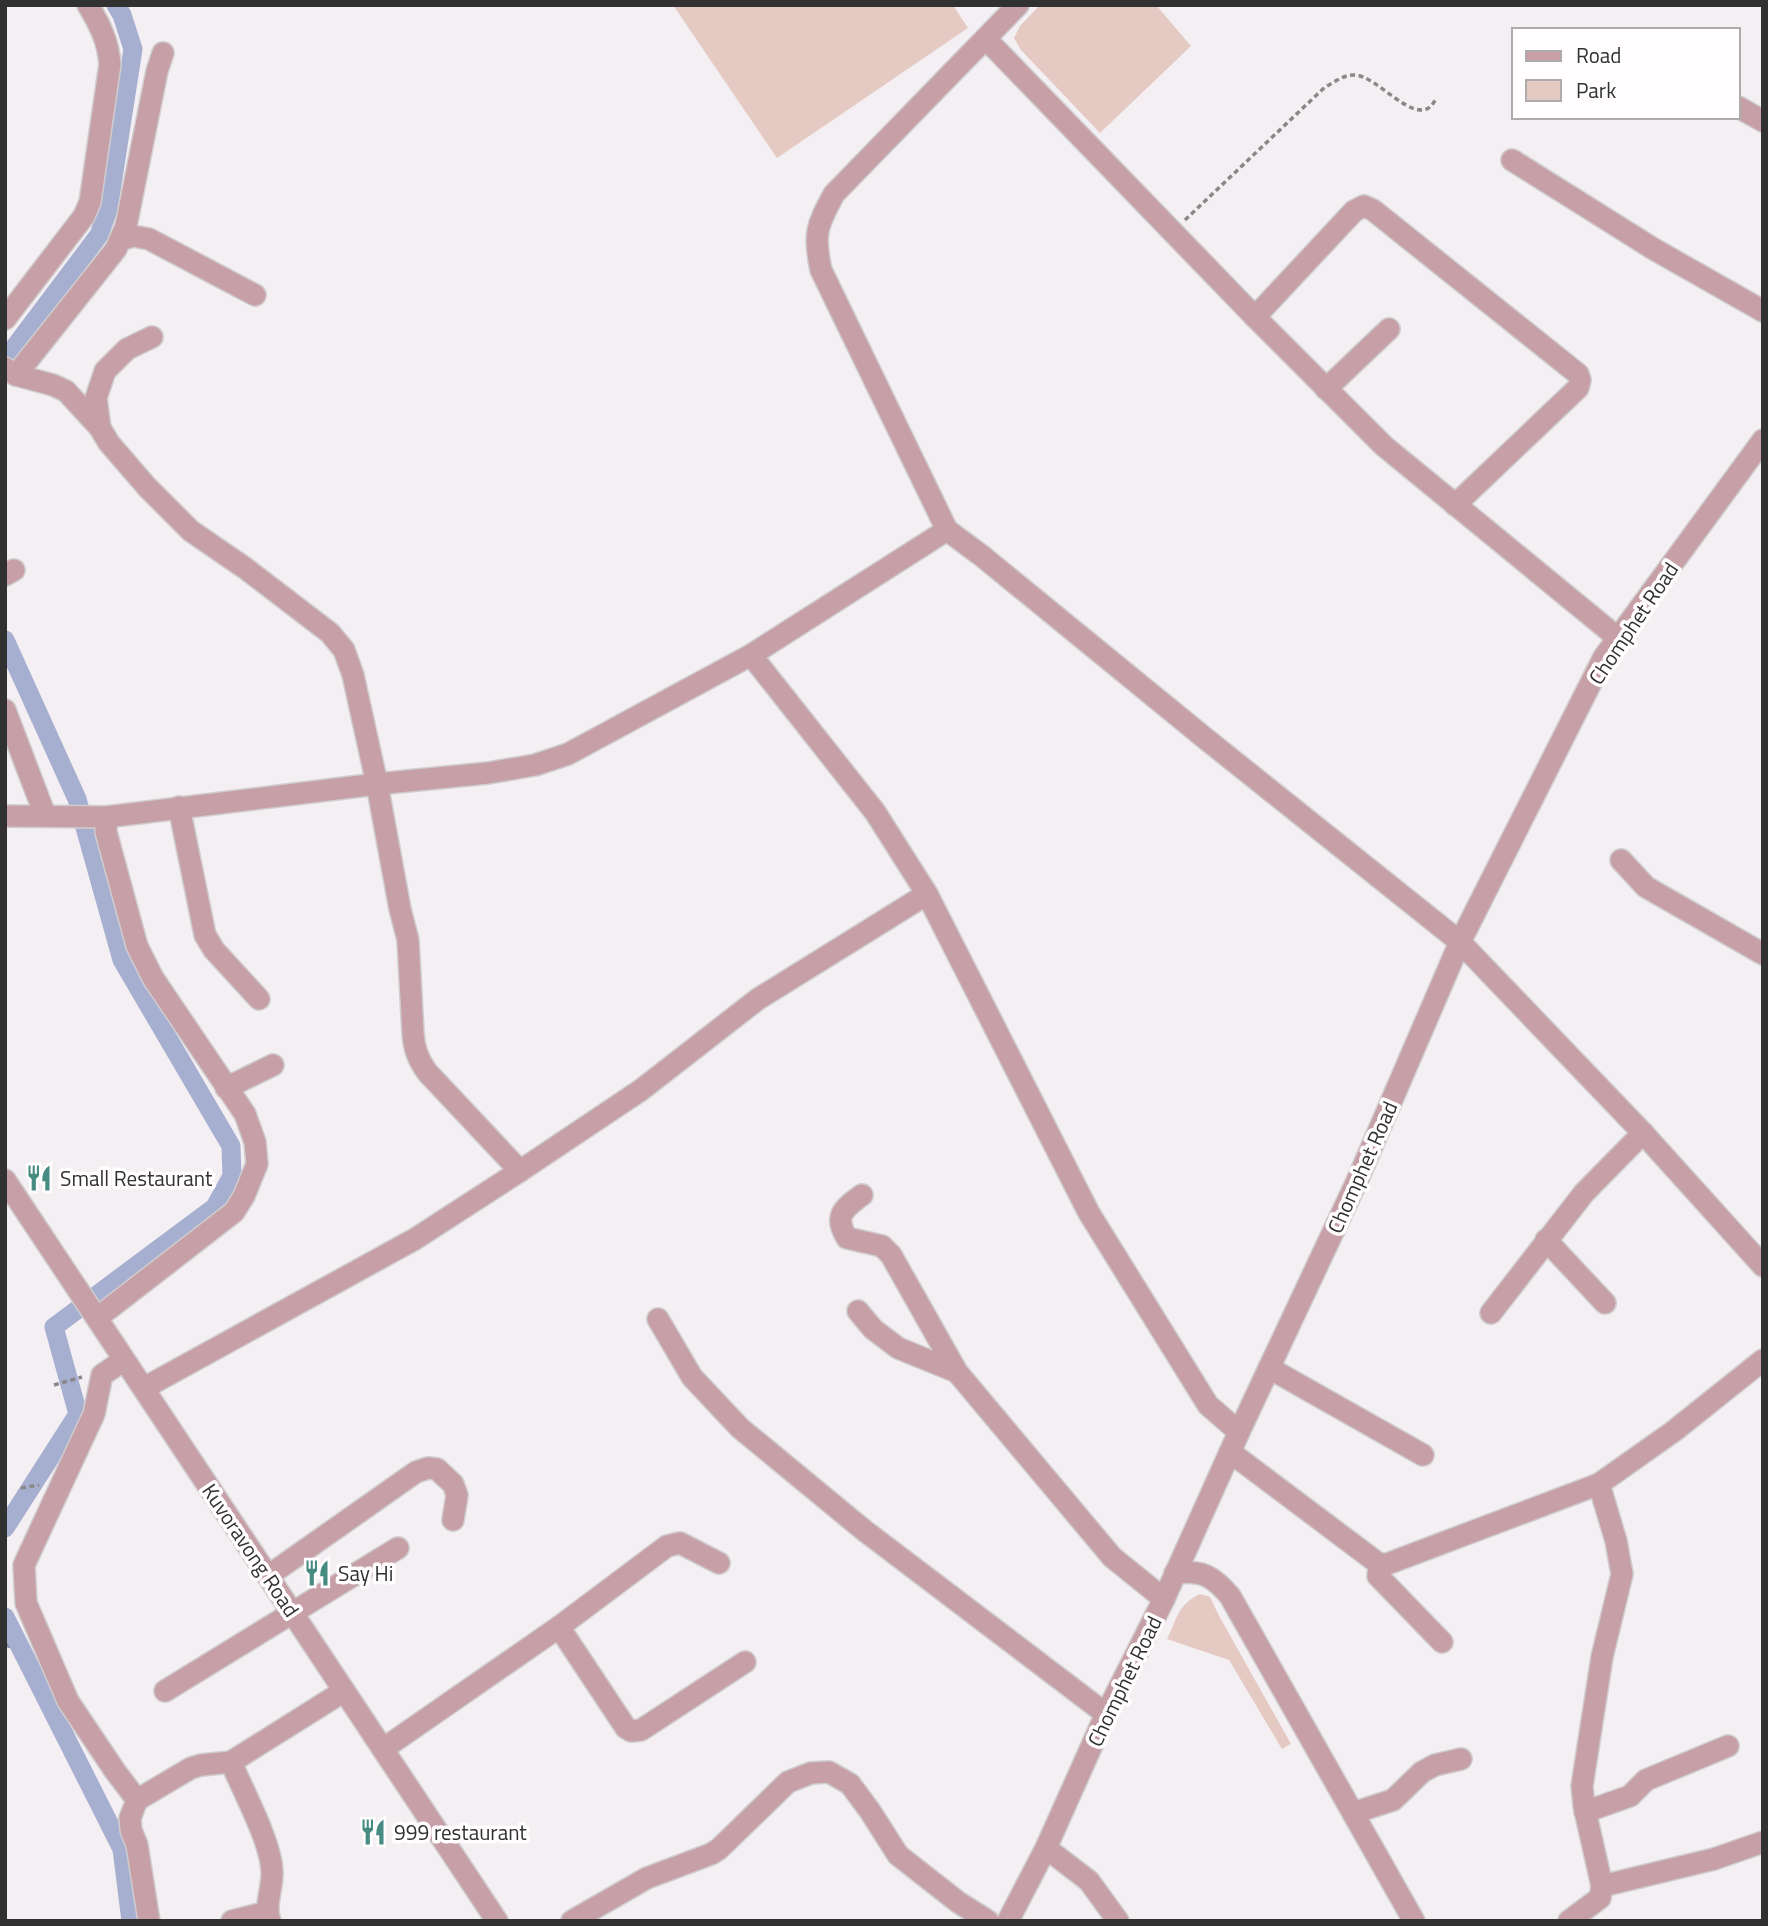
<svg xmlns="http://www.w3.org/2000/svg" width="1768" height="1926" viewBox="0 0 1768 1926" font-family="'Titillium Web',sans-serif">
  <rect width="100%" height="100%" fill="#f3eff2"/>
  <g fill="#e5cac4">
    <path d="M673,5h280l15,23 -191,130z"/>
    <path d="M1040,5h116l35,41 -91,87 -79,-83 -7,-12 6,-12z"/>
    <path d="M1200,1594l10,3 8,17 73,130 -9,5 -53,-89 -62,-21c11,-21 9,-33 33,-45z"/>
  </g>
  <g fill="none" stroke-linecap="round" stroke-linejoin="round">
    <path stroke="#8489a1" stroke-width="5" d="M5,1644l17,5"/>
    <g stroke="#a7afd0" stroke-width="19">
      <path d="M5,360l94,-125 9,-25 25,-161 -11,-34 -6,-10"/>
      <path d="M5,640l72,159 45,161 109,186 1,30 -17,31 -161,120 24,87 -73,114"/>
      <path d="M5,1617l117,232 9,72"/>
    </g>
    <g stroke="#d0cdcf" stroke-width="24">
      <g id="minor">
        <path d="M1018,5l-184,189c-17,32 -21,39 -13,76l126,260 35,26 224,183 254,203 183,191 120,133"/>
        <path d="M986,39l269,278 129,129 234,192"/>
        <path d="M1738,107l25,14"/>
        <path d="M1512,160l140,88 111,63"/>
        <path d="M120,240l13,-4 16,3 106,56"/>
        <path d="M1255,317l99,-106 10,-5 9,4 205,164 2,6 -2,8 -123,117"/>
        <path d="M5,319l79,-103 6,-14 20,-138c-2,-23 -10,-39 -22,-59"/>
        <path d="M5,368l11,7 37,10 13,6 34,37 9,15 38,44 44,44 54,37 85,65 14,17 9,25 24,109 23,125 8,31 5,93c1,16 5,26 14,39l93,99"/>
        <path d="M16,375l100,-126 10,-23 31,-155 6,-18"/>
        <path d="M1326,389l63,-60"/>
        <path d="M100,428l-4,-30 9,-27 22,-22 25,-12"/>
        <path d="M5,575l9,-5"/>
        <path d="M751,655l124,157 52,82 162,319 119,192 31,27"/>
        <path d="M5,710l40,105"/>
        <path d="M179,807l26,128 9,15 45,49"/>
        <path d="M5,816l101,1 271,-33 111,-11 47,-8 33,-11 183,-99 196,-125"/>
        <path d="M1621,860l25,27 117,67"/>
        <path d="M226,1088l47,-23"/>
        <path d="M5,1180l492,741"/>
        <path d="M862,1195c-18,13 -29,21 -15,43l35,8 9,9 66,117 155,185 52,42"/>
        <path d="M1546,1240l59,63"/>
        <path d="M858,1311l15,18 25,19 59,24"/>
        <path d="M1491,1313l93,-120 59,-60"/>
        <path d="M97,1318l137,-106 10,-16 13,-32 -2,-22 -10,-28 -92,-136 -16,-32 -31,-114v-15"/>
        <path d="M658,1319l34,58 48,51 125,103 241,183"/>
        <path d="M124,1360l-22,15 -8,39 -70,151 2,38 42,98 47,70 22,29 -7,18 1,12 6,15 12,76"/>
        <path d="M1269,1368l154,87"/>
        <path d="M144,1388l271,-149 105,-68 121,-81 117,-91 169,-105"/>
        <path d="M1230,1452l149,112h8l212,-80"/>
        <path d="M1379,1564l-1,12 64,66"/>
        <path d="M1175,1573c27,-3 38,3 55,23l184,325"/>
        <path d="M268,1576l148,-104 12,-4 9,1 16,15 4,11 -4,25"/>
        <path d="M559,1627l67,101 5,3 10,-1 104,-68"/>
        <path d="M165,1691l233,-143"/>
        <path d="M383,1749l176,-122 108,-81 13,-3 39,20"/>
        <path d="M137,1800l54,-32 10,-3 30,-3"/>
        <path d="M1585,1812l45,-16 16,-16 82,-34"/>
        <path d="M1353,1813l40,-13 29,-28 13,-7 26,-6"/>
        <path d="M1046,1848l43,33 29,40"/>
        <path d="M1602,1886l112,-27 49,-17"/>
        <path d="M232,1921l35,-9"/>
        <path d="M270,1921c-6,-17 3,-33 2,-50 -1,-29 -29,-80 -41,-109l113,-71"/>
        <path d="M572,1921l75,-43 64,-24 8,-5 69,-67 23,-9 18,-1 21,12 20,27 28,44 60,47 30,19"/>
        <path d="M1008,1921l38,-73 60,-134 58,-115 75,-167 118,-251 103,-239 144,-285 159,-217"/>
        <path d="M1569,1921l31,-23 2,-12 -18,-80 -2,-20 20,-129 20,-83 -6,-33 -17,-57 75,-53 89,-71"/>
      </g>
    </g>
    <g stroke="#8a8789" stroke-width="3.5" stroke-dasharray="5 3.5" stroke-linecap="butt">
      <path d="M1185,220l140,-133c10,-5 19,-13 31,-12 21,2 56,47 74,32 3,-2 4,-6 7,-9"/>
      <path d="M54,1385l28,-8"/>
      <path d="M21,1488l18,-3"/>
    </g>
    <use href="#minor" stroke="#c69fa7" stroke-width="21"/>
  </g>
  <defs>
    <g id="restaurant-bare" transform="scale(2.1)"><path d="M-5-6h1v4h1v-4h1v4h1v-4h1v5L-1.5 .5V6h-2V.5L-5-1ZM5-6V6H3V1.5H1.5Q1.5-4 5-6Z" fill="#478c83" stroke="#fffdfe" stroke-width="2.5" paint-order="stroke"/></g>
  </defs>
  <g fill-rule="evenodd">
    <use href="#restaurant-bare" x="39" y="1178"/>
    <use href="#restaurant-bare" x="317" y="1573"/>
    <use href="#restaurant-bare" x="373" y="1832"/>
  </g>
  <g text-anchor="middle" dominant-baseline="central" stroke-width="7" stroke-linejoin="round" paint-order="stroke">
    <g font-size="21" fill="#323132" stroke="#fffdfe">
      <text transform="translate(1633 623) rotate(-56)">Chomphet Road</text>
      <text transform="translate(1362 1167) rotate(-66)">Chomphet Road</text>
      <text transform="translate(251 1550) rotate(56)">Kuvoravong Road</text>
      <text transform="translate(1124 1681) rotate(-64)">Chomphet Road</text>
    </g>
    <g font-size="21" fill="#323132" stroke="#fffdfe" text-anchor="start">
      <text x="60" y="1178">Small Restaurant</text>
      <text x="338" y="1573">Say Hi</text>
      <text x="394" y="1832">999 restaurant</text>
    </g>
  </g>
  <rect width="1768" height="1926" fill="none" stroke="#323132" stroke-width="14"/>
  <rect x="1512" y="28" width="228" height="91" fill="#fffdfe" stroke="#adabac" stroke-width="2"/>
  <rect x="1526" y="51" width="35" height="10" fill="#c69fa7" stroke="#adabac" stroke-width="2"/>
  <text x="1576" y="63" font-size="21" fill="#323132">Road</text>
  <rect x="1526" y="80" width="35" height="21" fill="#e5cac4" stroke="#adabac" stroke-width="2"/>
  <text x="1576" y="98" font-size="21" fill="#323132">Park</text>
</svg>
